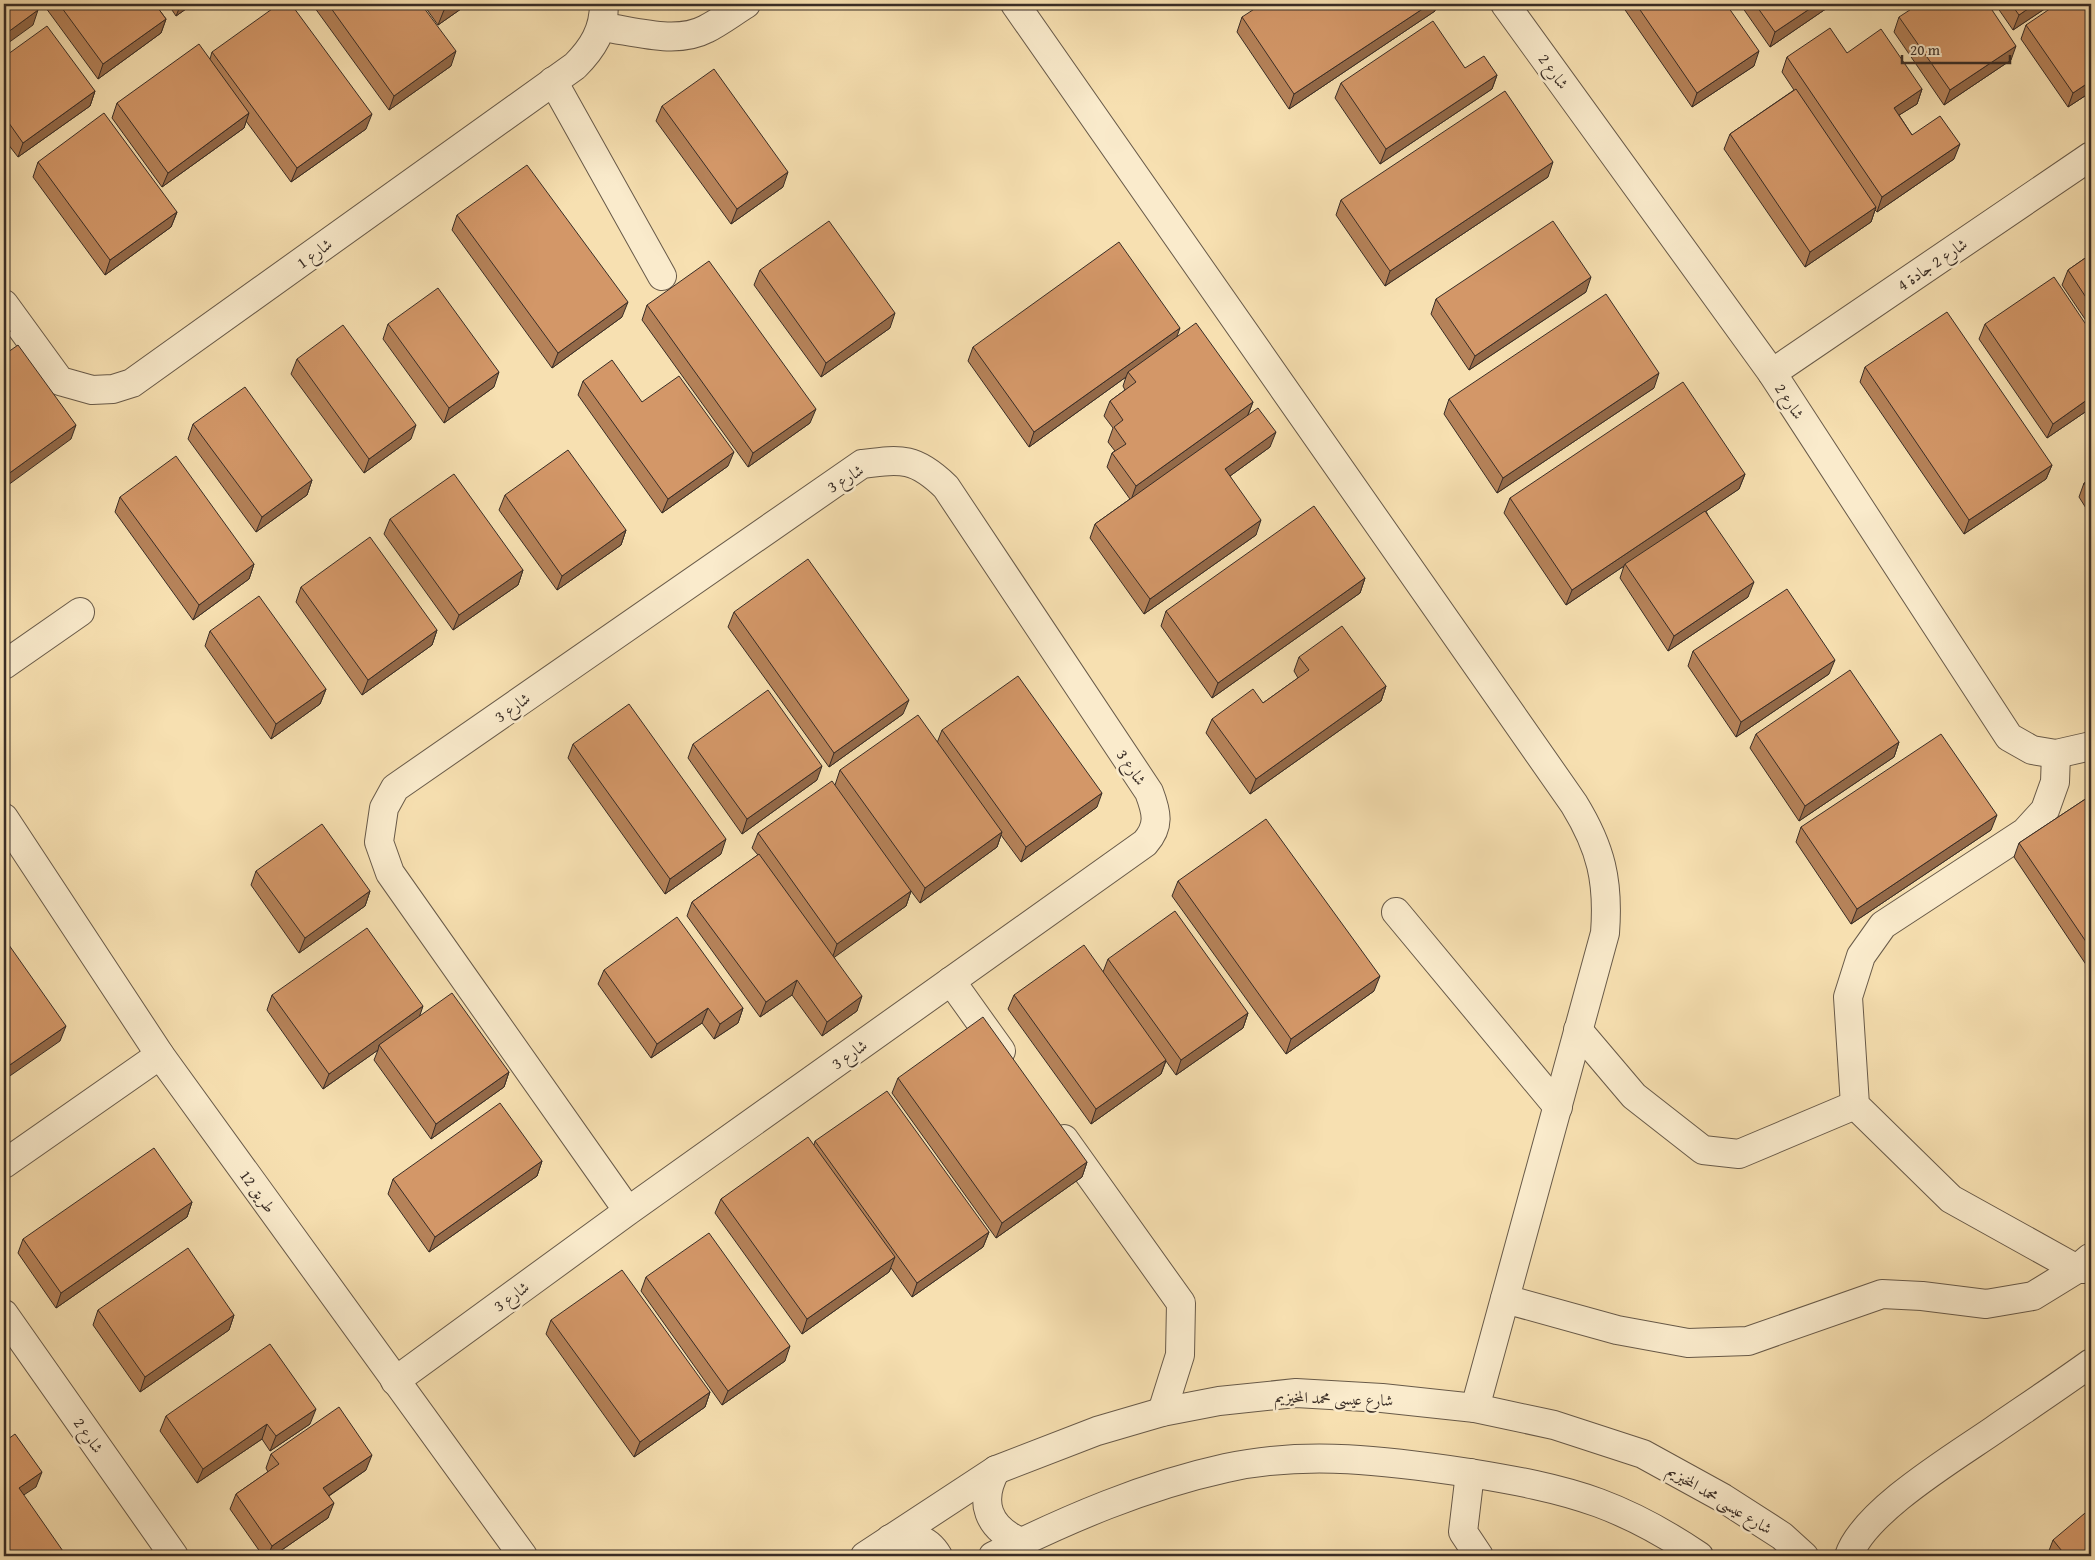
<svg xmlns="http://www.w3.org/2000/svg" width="2095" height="1560" viewBox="0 0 2095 1560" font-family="'Gentium Book Plus',Amiri,serif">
  <rect width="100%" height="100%" fill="#f7e0b1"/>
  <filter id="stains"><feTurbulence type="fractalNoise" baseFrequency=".004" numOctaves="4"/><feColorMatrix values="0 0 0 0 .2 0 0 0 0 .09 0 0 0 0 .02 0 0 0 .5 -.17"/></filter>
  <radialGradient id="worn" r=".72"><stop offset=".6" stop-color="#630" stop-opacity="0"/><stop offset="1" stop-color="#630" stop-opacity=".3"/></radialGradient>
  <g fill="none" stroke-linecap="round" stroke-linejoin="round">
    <g stroke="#685a49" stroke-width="30">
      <g id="minor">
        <path d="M1015,4l559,800c27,44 35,77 31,129l-130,475"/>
        <path d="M1505,4l267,369 237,364 23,13 24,4 35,-8"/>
        <path d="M602,27c32,4 74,18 104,2 14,-7 27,-17 40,-25"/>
        <path d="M553,81l109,195"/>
        <path d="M4,304l56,77 32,9 21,-1 19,-6 443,-317c18,-18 29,-36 29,-62"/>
        <path d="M1772,373l319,-217"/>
        <path d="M4,665l76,-53"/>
        <path d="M2056,754l-1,28 -10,28 -20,22 -142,93 -22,31 -13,41 7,108 96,94 126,70h14"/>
        <path d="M4,818l156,237 363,501"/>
        <path d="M1396,912l162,195"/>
        <path d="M951,981l50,70"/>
        <path d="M1578,1030l56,66 69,54 36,4 116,-49"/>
        <path d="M1064,1139l117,164 -1,52 -18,57"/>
        <path d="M4,1164l156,-109"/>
        <path d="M1505,1299l112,31 71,13 60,-2 134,-47 40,2 64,8 47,-8 44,-27 13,-11"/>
        <path d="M4,1314l170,242"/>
        <path d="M395,1381l233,-170 517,-368c15,-17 12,-30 4,-51l-203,-305c-31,-30 -44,-28 -84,-23l-467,324 -11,20 -5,34 11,31 238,338"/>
        <path d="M996,1470c-18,32 -8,58 25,72"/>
        <path d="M1470,1473l-7,59 16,24"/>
        <path d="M890,1539c21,-4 37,-2 48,17"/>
        <path d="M865,1556l131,-86 101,-39 65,-19 57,-11 77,-8 86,5 93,10 79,17 89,29 80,44 59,38 22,20"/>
        <path d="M993,1556c75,-37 151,-70 233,-88 81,-18 163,-7 244,5 43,7 88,15 129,30 35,13 69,32 100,53"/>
        <path d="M1849,1556c14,-44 106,-99 145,-126 32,-22 65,-44 97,-67"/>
      </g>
    </g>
    <use href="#minor" stroke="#faebcc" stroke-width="28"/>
  </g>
  <g fill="#b58259" stroke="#392d26">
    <path d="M43,4h112l11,15 -5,14 -63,46z"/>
    <path d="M168,4h25l-17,12z"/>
    <path d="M312,4h109l30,62 -62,44z"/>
    <path d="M423,4h45l-30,21z"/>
    <path d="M1621,4h105l28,62 -62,41z"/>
    <path d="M1740,4h93l-63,43z"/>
    <path d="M1995,4h57l-39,26z"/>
    <path d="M2091,4v88l-23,15 -47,-68 5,-14z"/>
    <path d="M1435,11l-146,98 -52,-77 5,-15z"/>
    <path d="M1899,17l112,43 -67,45 -50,-73z"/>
    <path d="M212,52l154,77 -75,53 -45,-61 -2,7 -82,59 -50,-69 5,-15 93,-44z"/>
    <path d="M1847,53l75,36 -5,15 -18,11 13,20 42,24 -77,53 -2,-2 -4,12 -66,45 -81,-118 6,-15 64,-44 -12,-18 5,-15z"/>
    <path d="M4,57l91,34 -5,15 -72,51 -14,-18z"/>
    <path d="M1465,68l32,7 -5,14 -112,75 -45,-66 6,-15z"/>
    <path d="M662,106l121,81 -52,37 -75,-103z"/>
    <path d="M38,162l139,50 -6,15 -66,48 -72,-98z"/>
    <path d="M1548,177l-163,109 -49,-71 5,-15z"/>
    <path d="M457,215l165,102 -70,51 -100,-138z"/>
    <path d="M2091,254v74l-29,-43 6,-15z"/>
    <path d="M760,270l130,58 -69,49 -67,-92z"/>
    <path d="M1586,292l-117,78 -38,-56 5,-15z"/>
    <path d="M647,305l163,118 -62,44 -106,-147z"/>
    <path d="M388,324l106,63 -50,36 -61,-84z"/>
    <path d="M1985,324l106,8v76l-44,30 -68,-99z"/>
    <path d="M1177,337l76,65 -5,13 22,32 -40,29 26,59 -112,79 -54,-76 5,-14 35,-25 -23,-32 5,-14 3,-2 -7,-9 5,-14 -9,-12 6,-15 15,-11 -2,-4 3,-9 -97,70 -61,-86 5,-14z"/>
    <path d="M297,359l114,80 -47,34 -73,-99z"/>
    <path d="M1865,367l187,98 -6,14 -82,55 -104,-152z"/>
    <path d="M583,381l59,21 86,64 -66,47 -84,-118z"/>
    <path d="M1654,388l-157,105 -53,-79 5,-15z"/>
    <path d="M193,424l119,56 -5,15 -51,37 -68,-93z"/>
    <path d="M1745,474l-6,15 -33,22 42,86 -80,54 -48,-73 4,-12 -58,39 -62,-92 6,-15z"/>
    <path d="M2091,478v38l-12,-19 5,-14z"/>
    <path d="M505,495l121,35 -5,15 -64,45 -58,-80z"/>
    <path d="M120,497l134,67 -5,15 -56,41 -78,-108z"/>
    <path d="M390,519l133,51 -5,15 -65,45 -69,-96z"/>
    <path d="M1365,578l-5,15 -148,105 -51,-72 5,-15z"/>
    <path d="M301,587l136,43 -5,15 -70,50 -66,-93z"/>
    <path d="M734,612l169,102 -74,53 -101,-140z"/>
    <path d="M210,631l116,58 -6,15 -49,35 -66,-93z"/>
    <path d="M1693,651l136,23 -93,63 -48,-71z"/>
    <path d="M1299,657l87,29 -5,15 -131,93 -44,-61 6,-14 51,-16 35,-25 -4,-7z"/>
    <path d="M942,730l155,77 -76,55 -20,-27 -4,12 -77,56 -9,-12 -5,15 -72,51 23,54 -35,25 -30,-41 -32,22 -73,-101 5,-14 66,-47 -6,-7 6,-15 77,-48 5,-15 97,-27z"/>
    <path d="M1756,734l143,8 -5,15 -95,64 -49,-73z"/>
    <path d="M573,744l148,110 -56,40 -97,-136z"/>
    <path d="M693,744l124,36 -75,54 -54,-76z"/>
    <path d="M2091,793v179l-77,-115 5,-14 71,-47z"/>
    <path d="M1801,827l190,3 -140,94 -55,-82z"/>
    <path d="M256,871l114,20 -5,15 -66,47 -48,-68z"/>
    <path d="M1178,881l196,110 -88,63 -114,-158z"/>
    <path d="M1108,959l140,54 -5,15 -67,47 -10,-14 -5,13 -70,50 -83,-115 6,-14 89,-23z"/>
    <path d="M604,970l139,38 -5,15 -24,16 -12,-16 -51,35 -53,-74z"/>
    <path d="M272,995l148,21 89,56 -5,15 -73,52 -57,-79 4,-10 -55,39 -56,-79z"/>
    <path d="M898,1078l189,84 -5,15 -86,61 -104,-145z"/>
    <path d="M815,1141l174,91 -6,15 -71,50 -21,-29 -2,4 -87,62 -87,-121 6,-14 93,-54z"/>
    <path d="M542,1161l-5,15 -108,76 -41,-58 5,-15z"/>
    <path d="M192,1202l-5,15 -131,91 -38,-55 5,-14z"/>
    <path d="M646,1277l139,84 -63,44 -81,-114z"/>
    <path d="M98,1310l136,5 -5,15 -89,62 -47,-67z"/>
    <path d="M551,1320l159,72 -5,15 -71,50 -88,-123z"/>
    <path d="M166,1416l144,8 -40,27 -8,-12 -65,44 -37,-52z"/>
    <path d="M271,1454l95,16 -37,26 -1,22 -55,38h-10l-33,-47 6,-15 32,-22 -2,-4z"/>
    <path d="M2053,1540l38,16h-44z"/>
  </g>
  <g fill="#946a49" stroke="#392d26">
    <path d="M181,4h12l-17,12z"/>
    <path d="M453,4h15l-30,21 6,-15z"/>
    <path d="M1430,4h8l-3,7 -146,98 5,-15z"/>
    <path d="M1817,4h16l-63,43 5,-15z"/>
    <path d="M2035,4h17l-39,26 6,-15z"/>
    <path d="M38,10l-5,15 -29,21v-11z"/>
    <path d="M166,19l-5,14 -63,46 5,-15z"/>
    <path d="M2016,46l-5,14 -67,45 6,-15z"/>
    <path d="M456,51l-5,15 -62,44 5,-14z"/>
    <path d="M1759,51l-5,15 -62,41 5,-14z"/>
    <path d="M1497,75l-5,14 -112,75 6,-15z"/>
    <path d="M2091,81v11l-23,15 5,-14z"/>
    <path d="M1922,89l-5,15 -29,18 6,-14z"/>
    <path d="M95,91l-5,15 -72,51 5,-14z"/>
    <path d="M249,113l-5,15 -82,59 6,-14z"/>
    <path d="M372,114l-6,15 -75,53 6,-14z"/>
    <path d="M1960,144l-6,15 -77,53 5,-15z"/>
    <path d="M1553,162l-5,15 -163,109 5,-15z"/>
    <path d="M788,172l-5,15 -52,37 6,-15z"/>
    <path d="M1876,207l-5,15 -66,45 5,-15z"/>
    <path d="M177,212l-6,15 -66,48 5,-15z"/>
    <path d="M1591,277l-5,15 -117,78 6,-14z"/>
    <path d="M628,302l-6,15 -70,51 6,-15z"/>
    <path d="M895,313l-5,15 -69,49 5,-14z"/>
    <path d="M1180,328l-5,14 -47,30 -2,5 -97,70 5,-15z"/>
    <path d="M10,331l-5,15 -1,1v-11z"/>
    <path d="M499,372l-5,15 -50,36 5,-15z"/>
    <path d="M1659,373l-5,15 -157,105 6,-15z"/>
    <path d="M2091,397v11l-44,30 6,-14z"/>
    <path d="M1253,402l-6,15 -116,83 5,-14z"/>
    <path d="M816,409l-6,14 -62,44 5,-14z"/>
    <path d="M76,425l-5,14 -67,49v-11z"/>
    <path d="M416,425l-5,14 -47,34 5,-14z"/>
    <path d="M1276,432l-6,15 -51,37 6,-15z"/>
    <path d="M734,452l-6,14 -66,47 6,-14z"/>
    <path d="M2052,465l-6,14 -82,55 5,-14z"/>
    <path d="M1745,474l-6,15 -113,76 -1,-1 -1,2 -58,39 6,-15z"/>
    <path d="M312,480l-5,15 -51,37 6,-15z"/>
    <path d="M1261,520l-5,15 -112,79 6,-15z"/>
    <path d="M626,530l-5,15 -64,45 5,-14z"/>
    <path d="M254,564l-5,15 -56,41 6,-15z"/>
    <path d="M523,570l-5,15 -65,45 6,-15z"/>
    <path d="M1365,578l-5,15 -148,105 6,-15z"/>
    <path d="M1754,582l-6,15 -80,54 6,-15z"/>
    <path d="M437,630l-5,15 -70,50 6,-15z"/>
    <path d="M1835,660l-6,14 -93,63 5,-15z"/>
    <path d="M1386,686l-5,15 -131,93 6,-15z"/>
    <path d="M326,689l-6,15 -49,35 5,-15z"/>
    <path d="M909,700l-6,14 -74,53 5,-14z"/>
    <path d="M1899,742l-5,15 -95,64 6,-15z"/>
    <path d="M822,766l-5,14 -75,54 5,-15z"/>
    <path d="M1102,793l-5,14 -76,55 5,-15z"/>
    <path d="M1997,815l-6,15 -140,94 6,-15z"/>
    <path d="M1002,832l-5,15 -77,56 5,-15z"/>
    <path d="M726,839l-5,15 -56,40 5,-15z"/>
    <path d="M370,891l-5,15 -66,47 6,-15z"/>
    <path d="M911,891l-5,15 -74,53 5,-15z"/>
    <path d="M1380,976l-6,15 -88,63 5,-15z"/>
    <path d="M797,980l-5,15 -32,22 6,-15z"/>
    <path d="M862,996l-5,15 -35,25 5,-14z"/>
    <path d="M423,1006l-5,15 -39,24 -1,5 -55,39 6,-15z"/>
    <path d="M708,1008l-6,15 -51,35 6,-14z"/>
    <path d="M743,1008l-5,15 -24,16 6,-15z"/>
    <path d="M1248,1013l-5,15 -67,47 5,-15z"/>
    <path d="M66,1026l-6,15 -56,39v-11z"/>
    <path d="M1166,1060l-5,14 -70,50 5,-15z"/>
    <path d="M509,1072l-5,15 -73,52 5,-15z"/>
    <path d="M542,1161l-5,15 -108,76 6,-15z"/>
    <path d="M1087,1162l-5,15 -86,61 6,-15z"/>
    <path d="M192,1202l-5,15 -131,91 5,-15z"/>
    <path d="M989,1232l-6,15 -71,50 5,-14z"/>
    <path d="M895,1257l-6,15 -87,62 5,-15z"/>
    <path d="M234,1315l-5,15 -89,62 5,-15z"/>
    <path d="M790,1346l-5,15 -63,44 6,-14z"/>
    <path d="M710,1392l-5,15 -71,50 6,-15z"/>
    <path d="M316,1409l-6,15 -40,27 6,-15z"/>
    <path d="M267,1424l-5,15 -65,44 6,-14z"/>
    <path d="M372,1455l-6,15 -48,33 5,-15z"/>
    <path d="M42,1472l-6,15 -23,15 6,-14z"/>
    <path d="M334,1503l-6,15 -55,38h-5l4,-10z"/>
  </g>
  <g fill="#d39768" stroke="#392d26">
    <path d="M4,4h29l5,6 -34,25z"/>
    <path d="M59,4h96l11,15 -63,45z"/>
    <path d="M279,4h12l81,110 -75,54 -85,-116z"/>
    <path d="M328,4h93l35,47 -62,45z"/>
    <path d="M439,4h14l-9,6z"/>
    <path d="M1262,4h168l-136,90 -52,-77z"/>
    <path d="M1636,4h90l33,47 -62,42z"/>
    <path d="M1755,4h62l-42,28z"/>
    <path d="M1919,4h69l28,42 -66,44 -51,-73z"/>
    <path d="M2011,4h24l-16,11z"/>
    <path d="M2057,4h34v77l-18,12 -47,-68z"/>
    <path d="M1433,21l32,47 19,-12 13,19 -111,74 -45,-66z"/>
    <path d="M47,26l48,65 -72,52 -19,-27v-59z"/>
    <path d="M1830,28l17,25 34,-24 41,60 -28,19 18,27 28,-19 20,28 -78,53 -95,-140z"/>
    <path d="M199,44l50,69 -81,60 -51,-70z"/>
    <path d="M714,69l74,103 -51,37 -75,-103z"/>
    <path d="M1796,89l80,118 -66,45 -80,-118z"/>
    <path d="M1505,91l48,71 -163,109 -49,-71z"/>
    <path d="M104,113l73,99 -67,48 -72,-98z"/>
    <path d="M527,165l101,137 -70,51 -101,-138z"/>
    <path d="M829,221l66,92 -69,50 -66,-93z"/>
    <path d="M1553,221l38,56 -116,79 -39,-57z"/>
    <path d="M1119,242l61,86 -146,104 -61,-85z"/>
    <path d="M2091,254v51l-23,-35z"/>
    <path d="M709,261l107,148 -63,44 -106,-148z"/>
    <path d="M2054,277l37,55v65l-38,27 -68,-100z"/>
    <path d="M438,288l61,84 -50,36 -61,-84z"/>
    <path d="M1606,294l53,79 -156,105 -54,-79z"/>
    <path d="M1947,312l105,153 -83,55 -104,-153z"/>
    <path d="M4,322l6,9 -6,5z"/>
    <path d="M1196,323l57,79 -117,84 -24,-33 14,-9 -12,-17 9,-7 -13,-19 26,-19 -8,-10z"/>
    <path d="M343,325l73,100 -47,34 -72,-100z"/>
    <path d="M18,345l58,80 -72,52v-122z"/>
    <path d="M612,360l30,42 37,-26 55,76 -66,47 -85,-118z"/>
    <path d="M1683,382l62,92 -173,116 -62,-92z"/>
    <path d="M245,387l67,93 -50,37 -69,-93z"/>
    <path d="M1258,408l18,24 -51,37 36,51 -111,79 -55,-75z"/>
    <path d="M568,450l58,80 -64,46 -57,-81z"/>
    <path d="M176,456l78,108 -55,41 -79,-108z"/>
    <path d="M454,474l69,96 -64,45 -69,-96z"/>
    <path d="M2091,478v15l-7,-10z"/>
    <path d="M1314,506l51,72 -147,105 -52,-72z"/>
    <path d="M1705,511l49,71 -80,54 -49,-72z"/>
    <path d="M370,537l67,93 -69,50 -67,-93z"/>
    <path d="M808,559l101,141 -75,53 -100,-141z"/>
    <path d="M1787,589l48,71 -94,62 -48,-71z"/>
    <path d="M259,596l67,93 -50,35 -66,-93z"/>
    <path d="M1342,626l44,60 -130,93 -44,-60 41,-30 10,14 46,-33 -10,-13z"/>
    <path d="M1850,670l49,72 -94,64 -49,-72z"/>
    <path d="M1018,676l84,117 -76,54 -84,-117z"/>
    <path d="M768,690l54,76 -75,53 -54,-75z"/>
    <path d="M629,704l97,135 -56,40 -97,-135z"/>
    <path d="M918,715l84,117 -77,56 -85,-118z"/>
    <path d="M1941,734l56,81 -140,94 -56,-82z"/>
    <path d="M832,781l79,110 -74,53 -79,-111z"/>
    <path d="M2090,796l1,2v151l-72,-106z"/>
    <path d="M1266,819l114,157 -89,63 -113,-158z"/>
    <path d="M322,824l48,67 -65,47 -49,-67z"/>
    <path d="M759,854l103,142 -35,26 -30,-42 -31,22 -74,-100z"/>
    <path d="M1175,911l73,102 -67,47 -73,-101z"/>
    <path d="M677,917l66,91 -23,16 -12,-16 -51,36 -53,-74z"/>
    <path d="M367,928l56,78 -94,68 -57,-79z"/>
    <path d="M4,938l62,88 -62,43z"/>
    <path d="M1084,945l82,115 -70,49 -82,-114z"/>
    <path d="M452,993l57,79 -73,52 -57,-79z"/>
    <path d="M983,1017l104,145 -85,61 -104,-145z"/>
    <path d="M887,1091l102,141 -72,51 -102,-142z"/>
    <path d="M500,1103l42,58 -107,76 -42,-58z"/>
    <path d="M808,1137l87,120 -88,62 -86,-120z"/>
    <path d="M154,1148l38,54 -131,91 -38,-54z"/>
    <path d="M709,1233l81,113 -62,45 -82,-114z"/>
    <path d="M188,1248l46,67 -89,62 -47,-67z"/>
    <path d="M622,1270l88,122 -70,50 -89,-122z"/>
    <path d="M270,1344l46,65 -40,27 -9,-12 -64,45 -37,-53z"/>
    <path d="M339,1407l33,48 -49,33 11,15 -62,43 -36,-52 43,-30 -8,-10z"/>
    <path d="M15,1434l27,38 -23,16 46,66 -4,2h-57v-114z"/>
    <path d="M2091,1508v48h-25l-13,-16z"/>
  </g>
  <g text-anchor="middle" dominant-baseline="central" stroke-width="5" stroke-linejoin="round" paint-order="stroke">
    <g font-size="16" fill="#392d26" stroke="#faebcc">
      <text transform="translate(1554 71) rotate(54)">شارع 2</text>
      <text transform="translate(314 253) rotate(-36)">شارع 1</text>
      <text transform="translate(1932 264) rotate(-34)">شارع 2 جادة 4</text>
      <text transform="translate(1790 401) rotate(57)">شارع 2</text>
      <text transform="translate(845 478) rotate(-31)">شارع 3</text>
      <text transform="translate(512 707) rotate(-35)">شارع 3</text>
      <text transform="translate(1132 767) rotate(56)">شارع 3</text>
      <text transform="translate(849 1054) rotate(-35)">شارع 3</text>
      <text transform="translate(258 1191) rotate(54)">طريق 12</text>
      <text transform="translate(511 1296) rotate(-36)">شارع 3</text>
      <text transform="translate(1334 1398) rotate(2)">شارع عيسى محمد المخيزيم</text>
      <text transform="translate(89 1435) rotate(55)">شارع 2</text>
      <text transform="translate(1720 1499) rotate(31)">شارع عيسى محمد المخيزيم</text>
    </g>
  </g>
  <rect width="2095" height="1560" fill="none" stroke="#f7e0b1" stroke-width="20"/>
  <rect x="5" y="5" width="2085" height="1550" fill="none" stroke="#392d26" stroke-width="2.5"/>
  <rect x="10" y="10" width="2075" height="1540" fill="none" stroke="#392d26"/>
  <path d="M1902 55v8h108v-8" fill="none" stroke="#392d26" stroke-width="2.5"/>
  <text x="1910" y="55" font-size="15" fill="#392d26" stroke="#faebcc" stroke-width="4" paint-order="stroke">20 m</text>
  <rect width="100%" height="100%" filter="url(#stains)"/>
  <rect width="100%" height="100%" fill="url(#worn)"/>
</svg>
